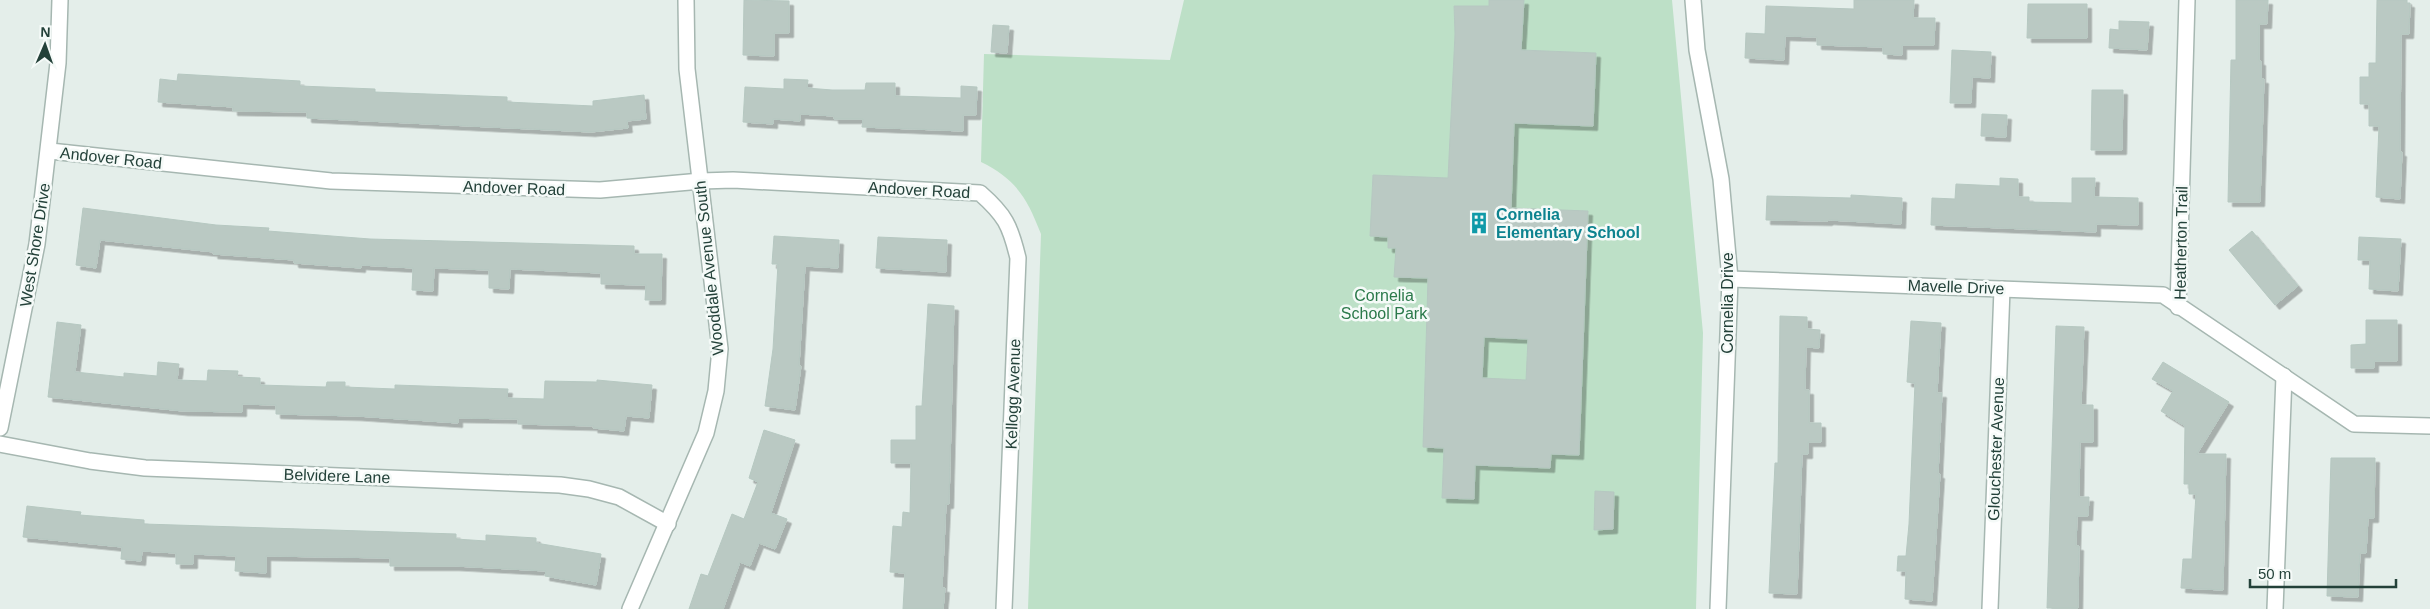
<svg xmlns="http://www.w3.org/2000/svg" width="2430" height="609" viewBox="0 0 2430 609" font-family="Arial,sans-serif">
  <defs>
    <filter id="shadow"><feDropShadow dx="4.5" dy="4.5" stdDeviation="0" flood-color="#0004"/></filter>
  </defs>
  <rect width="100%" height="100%" fill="#e4eeea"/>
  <path fill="#bde0c7" d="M1184,0h488l31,333 -7,276h-668l13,-375c-14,-36 -25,-55 -60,-72l3,-108 186,6z"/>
  <g fill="#bac9c3" stroke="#b6c8c1" fill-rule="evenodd" filter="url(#shadow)">
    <path d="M744,0l45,1v32h-15v23l-31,-1z"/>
    <path d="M1489,0h35l-3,50 75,3 -3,73 -79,-3 -3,85 77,3 -9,244 -28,-1 -1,14 -75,-3 -1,34 -32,-1 2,-50 -21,-1 5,-169 -34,-1 2,-29h-8v-11l-18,-1 3,-61 75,3 7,-144 -1,-28h35zM1484,337l44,2 -2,41 -44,-2z"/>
    <path d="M1854,0h60l-1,18h22l-1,27h-32v10l-19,-1v-7l-66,-2v-8l-32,-1 -1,24 -39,-2 1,-25 19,1 1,-28 88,3z"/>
    <path d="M2236,0h32l-1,24h-8v37h2v18h3l-4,123h-32l3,-142h5z"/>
    <path d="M2377,0h30v3h3l-1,31h-8l-1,118h2l-2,47 -24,-2 3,-71h-10v-22h-9v-27h9v-14h7z"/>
    <path d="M2028,4h59v34h-60z"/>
    <path d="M2119,21l30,1 -2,28 -38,-2 1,-19 9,1z"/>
    <path d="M993,25l16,1 -2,27 -16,-1z"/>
    <path d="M1952,50l39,2 -1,26 -18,-1 -1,26h-21z"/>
    <path d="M178,74l122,7v5l75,3v3l132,5v5l86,4v-5l51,-6 2,24 -19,2 1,7 -37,4 -284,-14v-6l-74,-1v-4l-75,-5 2,-23 17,2z"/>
    <path d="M784,79l24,1 -1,8 25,2h33l1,-7h29v13l66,2v-12l16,1 -1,28h-13v16l-101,-4 1,-8h-29v-3l-34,-2v7l-27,-2v5l-30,-2 2,-35 39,2z"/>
    <path d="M2092,90h31l-1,60h-31z"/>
    <path d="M1982,114l25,1 -1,22 -25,-1z"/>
    <path d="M2000,178l18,1v18h11v5l43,1v-25h23l-1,19 44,1v27l-42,-1v8l-165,-7 1,-27 23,1 1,-15 44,2z"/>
    <path d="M1851,195l51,3 -1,26 -72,-4 -1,1 -62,-1 1,-24 84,2z"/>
    <path d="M83,208l133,17 53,3 -1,3 102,8 264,7v8h28l-1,46h-16l1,-15 -45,-1v-11l-91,-4 -1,20 -20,-1v-18l-55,-2 -1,23 -21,-1 1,-22 -52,-3v3l-67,-5v-3l-81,-6 1,-2 -114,-12 -4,28 -20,-3z"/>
    <path d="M2252,231l46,55 -23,19 -46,-55z"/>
    <path d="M774,236l65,4 -1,28 -33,-2 -6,100h2l-6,44 -30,-4 8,-57 5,-85h-6z"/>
    <path d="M878,237l69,3 -1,32 -70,-4z"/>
    <path d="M2359,237l42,2 -3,52 -29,-2 1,-29h-12z"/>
    <path d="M928,304l26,2 -5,198h-3l-4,84h3l-2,21h-40l2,-36 -15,-1 3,-46 9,1 1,-15 7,1 1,-50h-20v-23h25v-34h6z"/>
    <path d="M1780,316l27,1v12l13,1 -1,18 -13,-1 -1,43h4v33h12v19h-13v12h-6l-5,140 -28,-1 6,-130h3z"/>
    <path d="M2366,320h31v41h-23v7h-23v-23l15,-1z"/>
    <path d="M1911,321l30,2 -4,70h5l-4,81h2l-8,127 -27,-2 1,-28h-9l1,-15h8l3,-32 6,-141 -8,-1z"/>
    <path d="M57,322l24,3 -6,47 49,5v-4l33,3 1,-14 21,2 -2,16 30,1 1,-11 30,1 -1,6 23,1v7l66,2 1,-5h18v5l50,2v-4l113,4 -1,9 37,1 1,-18 52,1v-2l55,5 -3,33 -23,-2 -2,15 -31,-3 1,-2 -76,-2v-5l-60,-1v5l-101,-7 -81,-2v-9l-34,-1v8l-59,-1 -135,-14z"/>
    <path d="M2056,326l28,1 -3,78h12v37h-13l-1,55h10l-1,19h-11l-1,30h3l-1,62h-31z"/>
    <path d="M2163,362l66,40 -32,52h29l-3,136 -42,-2 2,-29h9l4,-65h-7v-10h-5l1,-58 -24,-15 12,-20 -21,-12z"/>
    <path d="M764,430l31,10 -24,73 16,6 -12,30 -16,-6 -9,23 -10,-4 -17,47h-34l12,-35 7,2 24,-62 12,5 14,-37 -9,-4z"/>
    <path d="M2331,458h44l-1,60h-6l-2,35h-6l-2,44 -31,-1z"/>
    <path d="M1595,491l19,1 -1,37 -19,1z"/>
    <path d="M27,506l54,6 -1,3 64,5v4l312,10v5l30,2v-6l50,3v5l65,11 -5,31 -51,-9 1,-5 -91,-5h-65v-8l-124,-2v17l-31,-2 1,-15 -43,-2v10h-17v-11l-34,-2 -1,10 -20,-2 1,-12 -99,-10z"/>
  </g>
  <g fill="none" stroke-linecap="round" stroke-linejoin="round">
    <g stroke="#a6b7b1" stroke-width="18">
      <g id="minor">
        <path d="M1693,0l4,50 24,129 9,100 -12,330"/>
        <path d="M50,151l281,30 269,9 101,-9 32,-1 247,13c25,22 30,32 38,65l-14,351"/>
        <path d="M1730,279l433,16 191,129 76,2"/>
        <path d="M2178,307l9,-307"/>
        <path d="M0,428l37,-184 21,-181 2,-63"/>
        <path d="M0,444l90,17 55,7 415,17 29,4 30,8 49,27"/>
        <path d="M630,609l76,-176 10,-42 4,-42 -33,-280 -1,-69"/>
        <path d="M1990,609l12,-320"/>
        <path d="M2275,609l9,-233"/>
      </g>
    </g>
    <use href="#minor" stroke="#fff" stroke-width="15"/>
  </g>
  <defs>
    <g id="building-bare" transform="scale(1.725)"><path d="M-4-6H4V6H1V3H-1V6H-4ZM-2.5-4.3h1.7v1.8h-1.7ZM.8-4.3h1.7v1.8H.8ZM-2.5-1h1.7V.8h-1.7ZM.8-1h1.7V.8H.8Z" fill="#0f9aa8" stroke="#f5faf8" stroke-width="2.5" paint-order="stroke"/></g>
  </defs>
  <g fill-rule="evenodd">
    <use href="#building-bare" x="1479" y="223"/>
  </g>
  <g text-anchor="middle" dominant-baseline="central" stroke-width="5" stroke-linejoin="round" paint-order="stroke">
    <g font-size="16" fill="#234139" stroke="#f5faf8">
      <text transform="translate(111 158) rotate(6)">Andover Road</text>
      <text transform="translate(514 188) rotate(2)">Andover Road</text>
      <text transform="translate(919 190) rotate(3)">Andover Road</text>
      <text transform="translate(2181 243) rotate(-89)">Heatherton Trail</text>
      <text transform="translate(35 245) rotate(-81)">West Shore Drive</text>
      <text transform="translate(709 268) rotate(-96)">Wooddale Avenue South</text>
      <text transform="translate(1956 287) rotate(2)">Mavelle Drive</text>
      <text transform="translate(1727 303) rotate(-90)">Cornelia Drive</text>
      <text transform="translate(1013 394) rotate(-88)">Kellogg Avenue</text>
      <text transform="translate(1996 449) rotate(-88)">Glouchester Avenue</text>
      <text transform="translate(337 476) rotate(2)">Belvidere Lane</text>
    </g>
    <g font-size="16" font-weight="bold" fill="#0d838f" stroke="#f5faf8" text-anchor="start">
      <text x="1496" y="214">Cornelia<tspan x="1496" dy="18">Elementary School</tspan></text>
    </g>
    <g font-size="16" fill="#2b794a" stroke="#f5faf8">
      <text x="1384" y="295">Cornelia<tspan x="1384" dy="18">School Park</tspan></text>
    </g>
  </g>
  <g transform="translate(45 45) rotate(2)" stroke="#f5faf8" stroke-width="4" paint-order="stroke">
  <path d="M0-4L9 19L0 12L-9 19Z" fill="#234139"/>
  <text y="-8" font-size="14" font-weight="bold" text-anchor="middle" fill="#234139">N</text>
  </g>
  <path d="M2250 579v8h146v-8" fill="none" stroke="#234139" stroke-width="2.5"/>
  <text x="2258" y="579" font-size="15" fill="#234139" stroke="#f5faf8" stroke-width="4" paint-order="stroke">50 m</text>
</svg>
